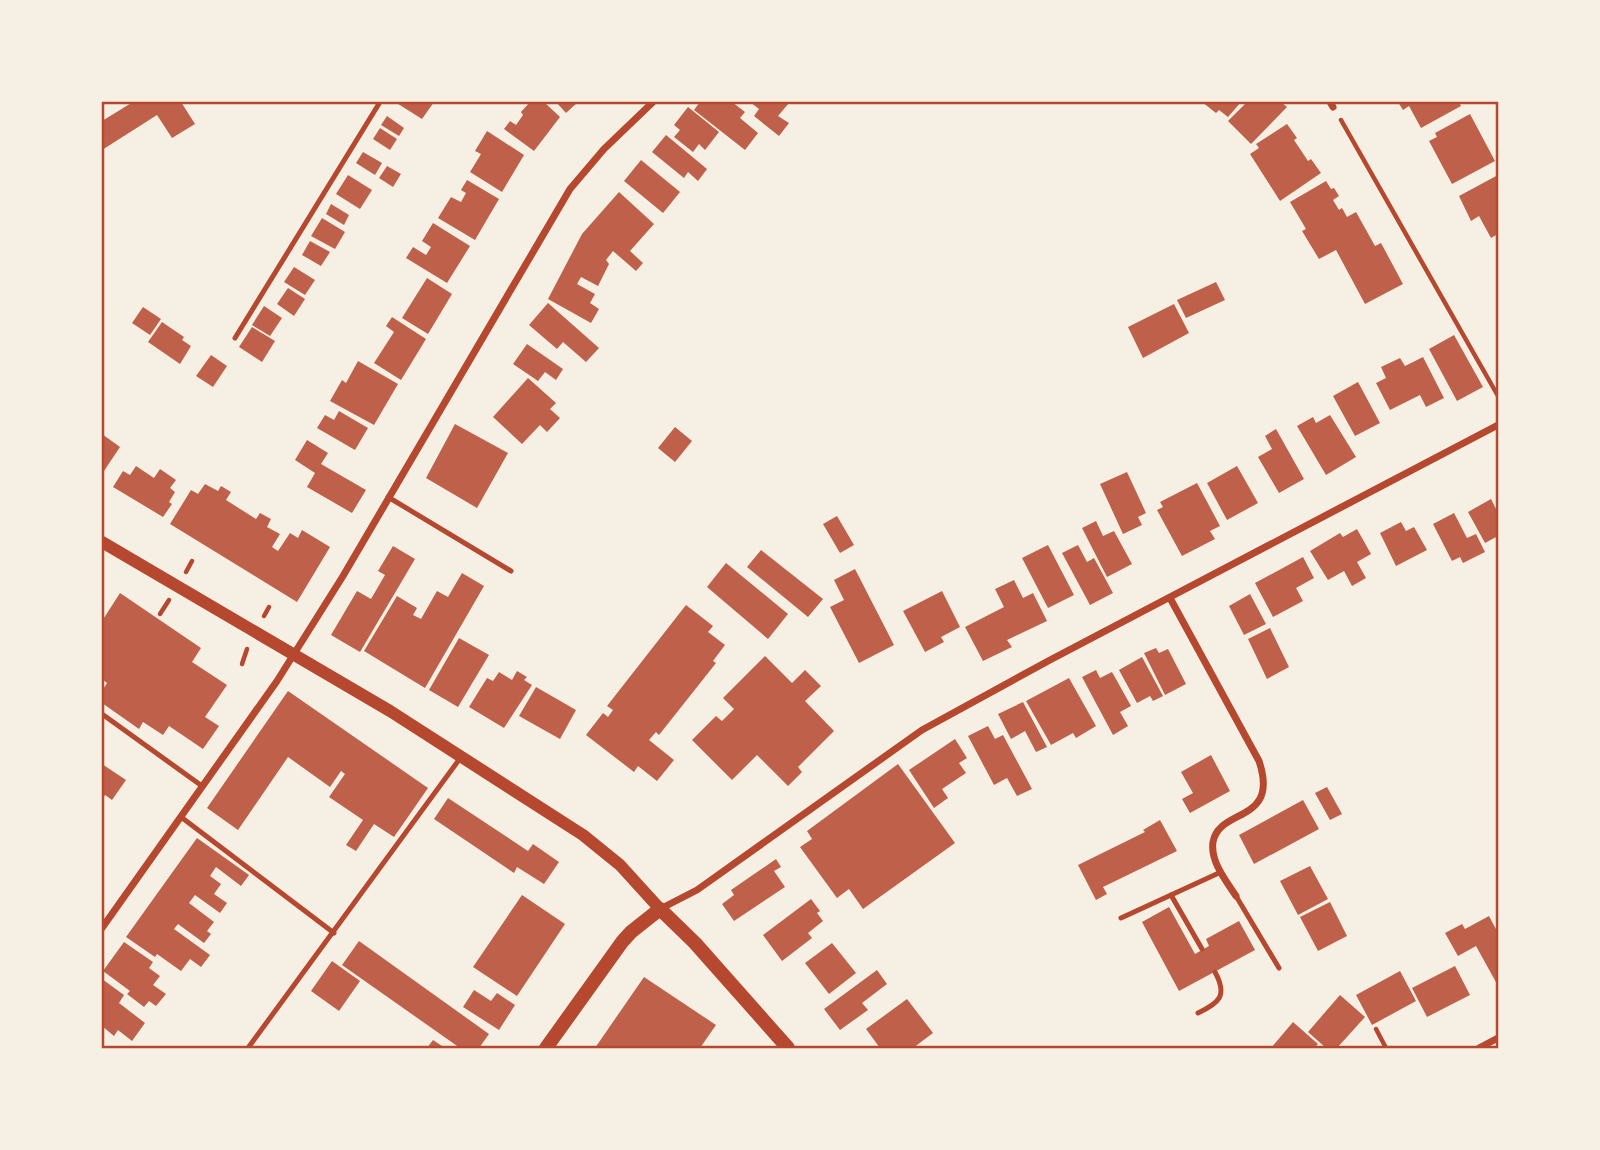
<svg xmlns="http://www.w3.org/2000/svg" width="1600" height="1150" viewBox="0 0 1600 1150" font-family="Literata,serif">
  <rect width="100%" height="100%" fill="#f6efe4"/>
  <g fill="#bf614a">
    <path d="M133,102h48l14,22 -23,14 -15,-23 -55,35v-29z"/>
    <path d="M395,102h39l-12,17z"/>
    <path d="M530,102h14l16,15 -26,34 -30,-22 6,-8 6,4 7,-10 -2,-3z"/>
    <path d="M556,102h22l-12,11z"/>
    <path d="M700,102h32l13,10 -5,6 18,15 -13,17 -51,-40z"/>
    <path d="M750,102l39,1 -11,13 11,7 -10,13 -25,-20 5,-7z"/>
    <path d="M1202,102h39l-13,15 -9,-7 -3,3z"/>
    <path d="M1247,102h34l6,5 -36,37 -23,-23z"/>
    <path d="M1398,102h61l2,4 -40,22 -12,-22 -6,4z"/>
    <path d="M688,107l31,25 -14,18 -6,-6 -6,8 -19,-15 6,-7 -6,-5z"/>
    <path d="M1470,114l25,47 -43,23 -23,-43 8,-4 -2,-4z"/>
    <path d="M387,116l17,12 -5,8 -18,-11z"/>
    <path d="M1287,124l10,14 -3,2 14,21 3,-2 10,14 -41,28 -30,-47 9,-6 -3,-4z"/>
    <path d="M380,128l17,11 -7,11 -17,-11z"/>
    <path d="M487,131l37,24 -22,37 -32,-20 11,-18 -6,-3z"/>
    <path d="M666,135l41,34 -9,12 -10,-9 -4,6 -32,-26z"/>
    <path d="M363,152l19,11 -7,12 -19,-12z"/>
    <path d="M641,160l39,32 -17,21 -39,-32z"/>
    <path d="M387,166l14,8 -8,13 -14,-9z"/>
    <path d="M348,175l24,15 -12,19 -24,-15z"/>
    <path d="M1498,175v59l-7,4 -12,-22 -8,5 -12,-25z"/>
    <path d="M467,180l32,19 -24,41 -37,-22 13,-21 10,5 5,-9 -5,-3z"/>
    <path d="M1326,181l5,8 3,-1 5,8 -6,4 6,10 3,-2 5,9 9,-5 19,34 6,-3 22,41 -38,20 -29,-54 -17,9 -17,-28 4,-2 -16,-27z"/>
    <path d="M619,192l35,32 -24,27 13,12 -7,8 -23,-20 -7,9 3,4 -11,22 -17,-9 -4,7 18,10 -5,9 9,6 -8,14 -43,-24 34,-65z"/>
    <path d="M331,204l18,11 -5,10 -18,-11z"/>
    <path d="M322,218l23,14 -10,17 -24,-13z"/>
    <path d="M433,223l37,23 -23,37 -41,-25 7,-11 13,8 5,-8 -9,-6z"/>
    <path d="M310,241l20,11 -9,14 -19,-11z"/>
    <path d="M294,267l21,13 -10,15 -21,-13z"/>
    <path d="M427,278l25,16 -24,40 -26,-16z"/>
    <path d="M1216,282l9,18 -39,18 -9,-18z"/>
    <path d="M288,288l17,11 -11,17 -17,-12z"/>
    <path d="M548,303l51,45 -13,14 -23,-20 -6,7 -28,-24z"/>
    <path d="M1174,304l15,29 -46,25 -15,-31z"/>
    <path d="M264,306l18,12 -12,18 -18,-11z"/>
    <path d="M143,307l18,12 -11,16 -18,-12z"/>
    <path d="M392,317l34,22 -25,41 -27,-17 20,-31 -8,-6z"/>
    <path d="M162,322l22,15 -2,3 9,6 -11,18 -32,-22z"/>
    <path d="M252,327l23,14 -13,21 -23,-15z"/>
    <path d="M1454,335l29,52 -26,14 -28,-52z"/>
    <path d="M527,344l36,25 -7,11 -11,-8 -7,9 -25,-17z"/>
    <path d="M211,355l16,11 -14,21 -17,-11z"/>
    <path d="M1423,357l21,41 -18,9 -6,-12 -30,15 -14,-27 10,-5 -5,-11 19,-9 5,8z"/>
    <path d="M358,361l40,23 -24,41 -44,-24 12,-21 4,3z"/>
    <path d="M528,378l28,25 -6,6 10,9 -13,14 -7,-7 -18,19 -29,-27z"/>
    <path d="M1358,382l22,41 -25,13 -22,-40z"/>
    <path d="M339,411l29,17 -13,22 -38,-22 8,-13 9,5z"/>
    <path d="M1330,415l26,42 -30,18 -29,-49 16,-9 3,6z"/>
    <path d="M455,424l53,29 -31,55 -51,-30z"/>
    <path d="M675,427l17,14 -17,21 -17,-14z"/>
    <path d="M1276,429l28,50 -25,14 -21,-36 14,-8 -7,-13z"/>
    <path d="M102,434l18,13 -18,27z"/>
    <path d="M307,440l21,13 -7,11 45,26 -14,23 -45,-26 8,-14 -20,-13z"/>
    <path d="M136,466l18,12 6,-9 16,11 -6,8 5,4 -6,10 3,2 -9,13 -50,-30 10,-16 7,4z"/>
    <path d="M1237,466l21,37 -31,17 -20,-37z"/>
    <path d="M1127,472l19,41 -8,4 4,8 -19,9 -23,-50z"/>
    <path d="M1197,483l23,43 -10,5 5,8 -33,17 -25,-46 6,-3 -3,-5z"/>
    <path d="M205,484l13,7 3,-5 10,6 -5,8 30,19 4,-6 11,6 -4,8 13,7 -8,13 6,4 12,-18 8,5 4,-8 28,17 -33,55 -127,-78 21,-34 7,4z"/>
    <path d="M1491,499l7,14v23l-13,7 -17,-31z"/>
    <path d="M1454,513l13,25 9,-4 9,18 -22,11 -3,-6 -8,4 -19,-37z"/>
    <path d="M837,516l17,29 -14,8 -17,-29z"/>
    <path d="M1096,521l7,15 11,-5 18,33 -25,13 -25,-49z"/>
    <path d="M1401,522l5,9 8,-4 13,23 -31,16 -16,-33z"/>
    <path d="M1357,529l14,25 -14,8 9,16 -14,8 -8,-15 -16,9 -18,-29 30,-18 3,4z"/>
    <path d="M1048,545l26,50 -26,13 -26,-50z"/>
    <path d="M1078,545l9,17 7,-4 19,35 -23,12 -28,-52z"/>
    <path d="M393,546l22,13 -55,93 -29,-17 26,-44 14,8 14,-24 -7,-4z"/>
    <path d="M761,550l62,49 -15,18 -61,-50z"/>
    <path d="M1303,557l11,21 -18,10 7,13 -30,16 -18,-34z"/>
    <path d="M726,563l62,51 -20,25 -61,-52z"/>
    <path d="M855,569l39,76 -35,18 -29,-56 14,-7 -10,-20z"/>
    <path d="M462,573l22,13 -59,102 -61,-37 33,-55 20,12 -4,7 8,4 16,-28 11,6z"/>
    <path d="M1014,580l9,18 10,-5 14,28 -40,19 5,7 -29,14 -18,-34 39,-20 -9,-18z"/>
    <path d="M942,591l18,36 -19,10 3,5 -19,10 -22,-41z"/>
    <path d="M120,593l81,55 -9,14 35,23 -22,32 14,9 -16,23 -34,-23 -6,9 -20,-13 -4,7 -37,-26v-12l5,-8 -5,-4v-58z"/>
    <path d="M1250,594l16,30 -22,11 -15,-29z"/>
    <path d="M686,605l27,21 -5,6 17,13 -12,16 3,2 -57,72 -3,-3 -7,8 25,20 -17,21 -19,-15 -4,6 -48,-37 17,-22 5,4 5,-7 -6,-4z"/>
    <path d="M1270,628l19,39 -22,12 -19,-40z"/>
    <path d="M459,638l30,17 -31,52 -29,-17z"/>
    <path d="M1156,648l3,5 9,-4 18,35 -21,11 -21,-42z"/>
    <path d="M765,656l27,27 13,-13 16,16 -16,15 29,30 -36,36 4,5 -14,14 -31,-31 -25,25 -40,-40 24,-24 6,5 12,-12 -11,-11z"/>
    <path d="M1142,657l21,39 -10,5 -3,-5 -13,7 -18,-33z"/>
    <path d="M1096,670l4,8 12,-6 19,34 -11,6 8,14 -15,9 -31,-58z"/>
    <path d="M517,671l10,6 -3,3 8,5 -28,43 -35,-21 18,-29 6,3 6,-9 13,8z"/>
    <path d="M1069,678l27,48 -20,12 -3,-5 -22,12 -25,-44z"/>
    <path d="M536,687l40,23 -16,29 -41,-23z"/>
    <path d="M288,691l140,97 -34,49 -20,-13 -18,27 -10,-6 17,-25 -34,-23 16,-23 -4,-3 -11,16 -42,-30 -50,73 -31,-22z"/>
    <path d="M1023,702l24,45 -11,5 -11,-21 -14,8 -13,-25z"/>
    <path d="M988,726l7,13 8,-4 29,54 -15,7 -10,-18 -13,7 -26,-49z"/>
    <path d="M955,739l12,19 -8,5 7,10 -24,16 6,9 -14,10 -25,-38z"/>
    <path d="M1211,755l19,36 -40,22 -8,-14 11,-6 -12,-21z"/>
    <path d="M102,764l24,16 -14,20 -7,-5 -3,5z"/>
    <path d="M898,764l57,79 -92,66 -14,-20 -12,9 -37,-51 12,-8 -5,-8z"/>
    <path d="M1327,787l15,27 -12,6 -15,-27z"/>
    <path d="M448,798l80,53 5,-7 26,18 -15,22 -27,-17 -3,6 -80,-54z"/>
    <path d="M1303,800l16,29 -65,35 -15,-29z"/>
    <path d="M1160,820l17,31 -74,36 4,7 -11,6 -18,-35 67,-33 -2,-2z"/>
    <path d="M197,838l52,37 -8,11 -25,-19 -6,9 11,8 -7,10 13,9 -7,10 -25,-18 -6,8 25,19 -7,9 4,3 -7,9 -26,-19 -4,5 36,26 -9,12 -11,-8 -9,12 -24,-17 -2,3 -29,-20z"/>
    <path d="M776,859l5,8 -7,4 11,16 -51,34 -12,-17 12,-9 -3,-5z"/>
    <path d="M1310,866l18,33 -30,16 -18,-34z"/>
    <path d="M522,895l43,29 -48,72 -44,-29z"/>
    <path d="M811,899l9,12 -3,2 6,8 -15,12 4,5 -30,23 -19,-26z"/>
    <path d="M1330,902l17,34 -29,15 -18,-34z"/>
    <path d="M1169,907l26,47 14,-8 -3,-7 33,-18 16,29 -76,41 -37,-69z"/>
    <path d="M1489,916l9,17v50l-1,1 -21,-38 -18,10 -13,-23 17,-9 3,5z"/>
    <path d="M359,941l130,93 -10,14h-19l-118,-83z"/>
    <path d="M124,942l29,20 -4,6 11,8 -7,9 13,9 -10,12 -7,-5 -5,6 -17,-13 3,-3 -27,-20z"/>
    <path d="M832,943l24,30 -27,21 -24,-31z"/>
    <path d="M332,961l28,20 -21,30 -28,-20z"/>
    <path d="M1455,966l15,29 -43,22 -15,-29z"/>
    <path d="M877,970l10,14 -25,19 6,7 -28,20 -16,-21z"/>
    <path d="M1400,971l16,30 -44,24 -16,-30z"/>
    <path d="M644,977l72,48 -16,23h-105z"/>
    <path d="M102,979l22,16 -5,8 26,20 -13,18 -14,-11 -4,6 -12,-10z"/>
    <path d="M474,990l17,11 6,-8 18,12 -16,25 -36,-23z"/>
    <path d="M1340,995l25,22 -28,31h-11l-18,-16z"/>
    <path d="M907,999l26,34 -20,15h-33l-14,-19z"/>
    <path d="M1293,1022l25,22 -4,4h-43z"/>
    <path d="M433,1040l12,8h-18z"/>
  </g>
  <g fill="none" stroke-linecap="round" stroke-linejoin="round">
    <g stroke="#b5482f" stroke-width="4.5">
      <path d="M1341,120l157,276"/>
      <path d="M186,572l6,-11"/>
      <path d="M160,614l9,-14"/>
      <path d="M264,616l5,-9"/>
      <path d="M242,664l5,-15"/>
      <path d="M1376,1029l10,19"/>
    </g>
    <g stroke="#b5482f" stroke-width="5">
      <path d="M235,338l145,-236"/>
      <path d="M388,497l123,74"/>
      <path d="M102,714l100,72"/>
      <path d="M181,817l153,116"/>
      <path d="M1171,895l31,54"/>
      <path d="M1236,896l43,72"/>
      <path d="M1121,918l100,-46"/>
      <path d="M1198,1013c21,-10 30,-17 17,-41"/>
      <path d="M248,1048l213,-291"/>
    </g>
    <g stroke="#b5482f" stroke-width="7">
      <path d="M1330,102l3,5"/>
      <path d="M1170,598l89,163c21,63 -40,46 -46,81 -3,19 13,39 23,54"/>
      <path d="M660,909l37,-19 225,-160 128,-70 448,-235"/>
      <path d="M102,928l175,-247 66,-105 227,-387 34,-40 49,-47"/>
      <path d="M1479,1048l19,-10"/>
    </g>
    <path stroke="#b5482f" stroke-width="12" d="M102,542l288,169 193,124 37,30 40,44"/>
    <path stroke="#b5482f" stroke-width="14" d="M546,1048l76,-106 9,-10 29,-23 35,34 93,105"/>
  </g>
  <rect width="1600" height="1150" fill="none" stroke="#f6efe4" stroke-width="206"/>
  <rect x="103" y="103" width="1394" height="944" fill="none" stroke="#b5482f" stroke-width="2.5"/>
</svg>
